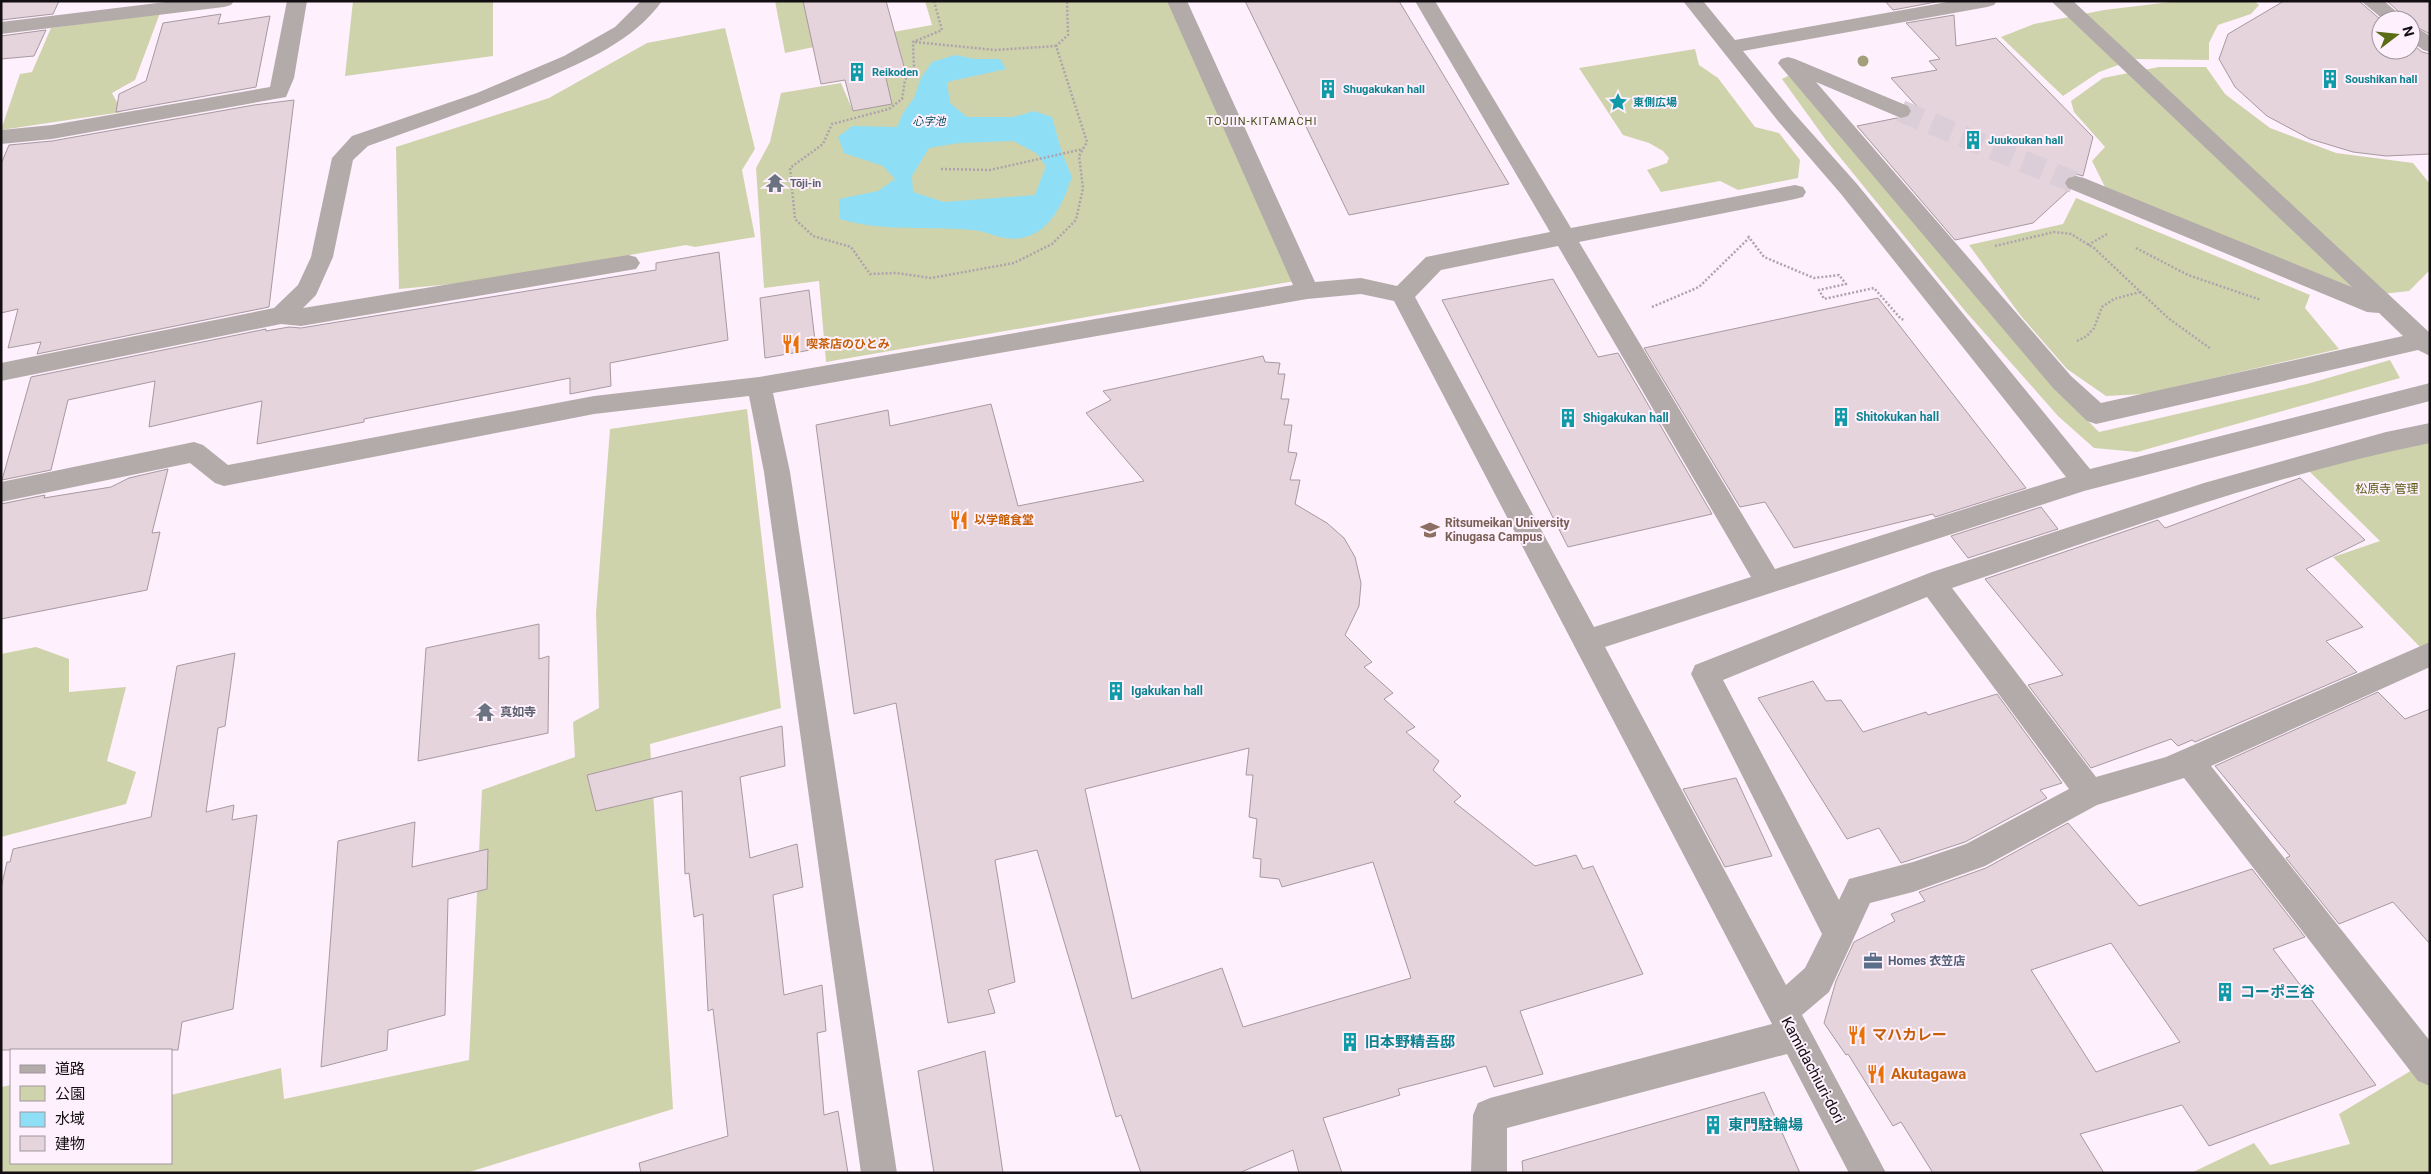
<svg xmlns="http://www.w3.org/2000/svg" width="2431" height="1174" viewBox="0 0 2431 1174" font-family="Roboto,'Noto Sans JP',sans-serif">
  <rect width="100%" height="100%" fill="#fef0fc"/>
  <g fill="#cfd3ac">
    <path d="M353,1h140v55l-148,20z"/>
    <path d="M775,1h58l10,40 -58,12z"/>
    <path d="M925,1h246l124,280 -469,81 -7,-81 -55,7 -8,-120 14,-26 11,-49 60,-10 12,28 32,-37 20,-5 -7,-26 -13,2 -3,-11 50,-9z"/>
    <path d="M2179,1h75l5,4 -8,9 -33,11 -9,18v17l-74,-1 -36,13 -36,24 -62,-59 33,-13 70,-14z"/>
    <path d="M160,13l-25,67 -23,13 10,19 -121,18 19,-56 12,-2 19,-44z"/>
    <path d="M725,28l30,121 -13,21 13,67 -60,10 -9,-2 -202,36 -85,8 -3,-142 153,-49 98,-55z"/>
    <path d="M1695,49l4,16 19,13 37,49 24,6 21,27 -2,18 -60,12 -18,-9 -59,11 -14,-22 20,-7 2,-5 -6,-7 -14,-8 -26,-8 -44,-67z"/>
    <path d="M2159,67h47l19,27 45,34 66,25 77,10 17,21v86l-21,21 -37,4 -266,-106 -14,-28 13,-14 -31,-35 -3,-11 32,-23z"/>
    <path d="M1794,73l258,312 47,47 208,-48 83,-24 10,18 -263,74 -43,-4 -36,-32 -92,-104 -140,-172 -44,-61z"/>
    <path d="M2076,198l234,97 -5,13 34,41 -194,45 -39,2 -39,-27 -46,-53 -52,-71 94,-21z"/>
    <path d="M747,409l34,299 -131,36 23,365 -207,64h-465v-86l10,-2v78h160v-68l110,-27 3,31 185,-39 13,-270 93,-33 -2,-35 26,-14 -3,-95 14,-184z"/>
    <path d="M2430,425v218l-10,4 -87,-90 47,-16 -73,-72z"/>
    <path d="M36,647l33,12v33l57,-5 -19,74 29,11 -10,32 -125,33v-183z"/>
    <path d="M2422,1064l8,10v99h-239l63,-30 16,22 80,-21 -11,-30z"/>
  </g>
  <path fill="#8edef5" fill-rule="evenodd" d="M955,55l20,4h25l6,10 -59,13 3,21 17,14h46l21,-6 18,6 10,36 10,24c-9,25 -21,56 -51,61 -18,4 -32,-7 -49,-8 -44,-4 -90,2 -132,-11l-1,-20 39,-8 17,-12 -12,-13 -39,-13 -6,-16 14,-11 45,1 6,-14 11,-15 7,-20 11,-16zM1013,141l23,12 10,13 -11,29 -91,7 -31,-10 -1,-16 17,-28 30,-5z"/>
  <g fill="#e5d4dc" stroke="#a898a0" fill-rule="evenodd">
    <path d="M1,1h58l-6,13 -52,6z"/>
    <path d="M803,1h83l19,69 -20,4 7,30 -39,7 -8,-31 -24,4z"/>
    <path d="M1245,1h154l110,183 -160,31z"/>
    <path d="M1885,1h56l-48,9z"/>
    <path d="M2284,1h75l22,19v30h30v-7l11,9 8,2v100l-44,2 -33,-4 -43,-13 -43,-23 -32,-29 -16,-28 9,-25z"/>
    <path d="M2387,1h43v33l-19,-10v-4h-3z"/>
    <path d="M221,14l-3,10 52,-8 -14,71 -140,25 3,-18 27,-13 17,-58z"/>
    <path d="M1954,15l2,31 40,-8 97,99 -10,39 -7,-2 -10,3 -3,7 6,6 -36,33 -78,17 -98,-114 40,-8 5,2 21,-7 -32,-35 46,-8 -8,-9 11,-2 -34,-36z"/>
    <path d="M46,30l-12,26 -33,3v-23z"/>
    <path d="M294,100l-25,207 -232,47 4,-12 -33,6 10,-39 -17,4v-149l8,-19 43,-4 202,-36z"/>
    <path d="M719,252l9,88 -118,23 1,23 -41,8v-16l-206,41v3l-107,22 5,-43 -113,26 6,-46 -87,19 -17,70 -49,10 29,-103 235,-48v2l23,-4 12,1 355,-58v-7z"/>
    <path d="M1553,279l45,78 20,-4 94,161 -144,33 -126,-247z"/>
    <path d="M809,290l7,59 -51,9 -5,-60z"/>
    <path d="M1878,298l148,190 -91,29 -2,-3 -139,34 -29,-46 -25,5 -96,-159z"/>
    <path d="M1263,356l2,6 15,1 -2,11h7l-4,25h8l-5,26h8l-4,27 9,1 -7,27h10l-5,24 32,19 17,15 11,19 6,26 -2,23 -14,29 27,27 -8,5 29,26 -9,6 31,28 -9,5 33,29 -6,9 28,26 -7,6 81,64 41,-11 7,14 10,-3 50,108 -123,37 23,63 -49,13 -8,-21 -88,23 2,6 -77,23 19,55h-43l-6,-23 -54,23h-98l-20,-58 -5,2 -79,-267 -42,10 20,122 -27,8 7,23 -47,10 -52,-320 -42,11 -38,-289 72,-15 2,16 101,-22 27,102 126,-25 -58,-68 25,-13 -8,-9zM1249,748l-3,27h7l-4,42 8,2 -4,39 8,1 -1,18 19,2 3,8 91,-25 38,116 -168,49 -21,-59 -90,31 -47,-210z"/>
    <path d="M168,469l-16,64 8,-1 -13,58 -146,29v-115l44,-9 -1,3 67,-11 18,-9z"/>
    <path d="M2300,478l65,62 -59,29 57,58 -37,14 31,31 -162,70 -3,-2 -14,6 -7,-7 -80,29 -63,-83 35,-10 -78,-96 173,-59 7,8z"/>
    <path d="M2041,507l17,22 -90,29 -17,-22z"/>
    <path d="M539,624v35l10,-3 -1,77 -130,28 8,-113z"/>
    <path d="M235,653l-10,73 -7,2 -12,84 28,-7 -2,15 25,-5 -24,194 -51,13 -4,28h-177v-162l6,-26h3l3,-13 138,-32 26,-151z"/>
    <path d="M1813,681l13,20 15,-1 22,32 63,-20 2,3 69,-21 65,89 -22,7 7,8 -82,44 -64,21 -22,-35 -32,11 -89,-141z"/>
    <path d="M2378,692l27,27 25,-10v235l-37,-42 -54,22 -53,-66 4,-2 -75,-90z"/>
    <path d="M782,726l3,40 -45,11 10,81 47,-14 6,43 -30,8 11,100 38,-10 4,46 -9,2 7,82 14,-4 10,62h-207l-2,-10 89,-27 -15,-127 -5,2 -5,-97 -9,3 -5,-44 -4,1 -3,-83 -86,20 -9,-36z"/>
    <path d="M1736,778l36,78 -47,11 -42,-78z"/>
    <path d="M415,822l-3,45 76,-18 -1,40 -39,10 -3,116 -57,15 -1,20 -66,17 17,-226z"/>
    <path d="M2068,823l71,83 113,-37 53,68 -32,12 103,136 -167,61 -27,-41 -102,29 24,39h-171l-32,-51 -8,4 -45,-72 -2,1 -22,-32 12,-42 18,-39 41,-21 -4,-7 34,-13 -6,-9 67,-24zM2111,943l69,99 -84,30 -65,-102z"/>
    <path d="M985,1051l18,122h-69l-16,-102z"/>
    <path d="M1764,1092l36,81h-277l-1,-12z"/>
  </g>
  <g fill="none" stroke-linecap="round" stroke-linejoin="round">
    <path stroke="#dbced9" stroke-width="22" stroke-dasharray="22 11" stroke-linecap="butt" d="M1901,111l175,72"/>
    <g stroke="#aea3ac" stroke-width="2.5" stroke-dasharray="2 2" stroke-linecap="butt">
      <path d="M934,1l8,29 -29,12 1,26 -9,12 -3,19 -13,10 -57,15 -9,20 -33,24 5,51 18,17 38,11 19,27 26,-1 35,5 83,-15 38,-19 24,-24 7,-32 -4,-32 8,-14 -31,-96 12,-11 -1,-34"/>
      <path d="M915,42l80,8 61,-4"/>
      <path d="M941,169l49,1 93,-21"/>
      <path d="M1748,236l16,21 50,21 25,-3 7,9 -27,6 5,9 50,-11 27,31 4,1"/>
      <path d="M2088,245l19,-11"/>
      <path d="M1995,246l59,-14 17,2 23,14 74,70 43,31"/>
      <path d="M2136,248l52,27 73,25"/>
      <path d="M1652,307l47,-20 50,-49"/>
      <path d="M2077,341l10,-5 7,-8 8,-21 12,-8 26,-7"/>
    </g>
    <g fill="#b3aba9" fill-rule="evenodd">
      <path d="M174,1h60l-3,4 -7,2 -223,27v-12z"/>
      <path d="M287,1h20l-13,77 -8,19 -234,42 -51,5v-14l51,-5 218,-38z"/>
      <path d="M641,1h21c-28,40 -77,60 -120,79 -57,25 -116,45 -174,66l-15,14 -20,97 -17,38 -13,13 325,-53 8,2 4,6 -4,6 -335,57 -20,-2 -280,57v-18l273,-55 24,-23 13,-28 21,-99 20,-22 125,-43 87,-37 51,-29z"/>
      <path d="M1167,1h20l128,281 46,-4 36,8 29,-29 124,-25 -135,-231h20l136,227 224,-43 8,2 3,5 -3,5 -8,2 -216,43 196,327 291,-92 -225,-283 -63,-73 -95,-120h20l32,39 218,-39h44l-3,4 -7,2 -244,44 49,60 65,73 233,285 340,-86v18l-346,90 -479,156 181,338 19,-17 17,-34 -131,-260 4,-9 237,-93 272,-89 182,-51 44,-9v20c-163,33 -321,92 -478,145l144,189 70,-20 264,-115v25l-219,99 219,275v45l-12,-5 -234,-303 -87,27 -112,61 -72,26 -43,11 -41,89 -27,23 84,158h-37l-62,-119 -280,74v45h-36l2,-58 5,-12 12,-5 282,-74 -378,-723 -33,-7 -54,5 -534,94 17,79 107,701h-36l-97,-701 -15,-76 -155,18 -370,72 -9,-3 -25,-20 -189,39v-20l193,-40 9,3 25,20 366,-69 165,-19 534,-92zM1558,246l193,331 -157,50 -179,-330 26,-27zM1927,597l142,192 -103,55 -53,18 -64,17 -10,21 -116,-220z"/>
      <path d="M2051,1h22l357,332v23l-12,-6 -322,74 -9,-3 -34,-33 -272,-321 -3,-4 3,-4 7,-2 7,2 113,47 3,5 -3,5 -7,2 -85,-36 255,294 30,27 302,-67 -24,-23 -12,-1 -299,-124 -3,-5 3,-5 8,-2 8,2 268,109z"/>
      <path d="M2361,1h23l22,19h-22z"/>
      <path d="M2411,26l7,2 12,8v16l-7,-2 -12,-9z"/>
    </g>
  </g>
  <circle fill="#a39f7c" cx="1863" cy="61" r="5.5"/>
  <defs>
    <g id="building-bare" transform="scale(1.5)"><path d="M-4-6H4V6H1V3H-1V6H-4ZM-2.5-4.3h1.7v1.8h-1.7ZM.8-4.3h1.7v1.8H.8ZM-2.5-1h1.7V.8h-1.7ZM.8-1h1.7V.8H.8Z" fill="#0f9aa8" stroke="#fef0fc" stroke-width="2.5" paint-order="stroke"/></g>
    <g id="sight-bare" transform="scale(1.5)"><path d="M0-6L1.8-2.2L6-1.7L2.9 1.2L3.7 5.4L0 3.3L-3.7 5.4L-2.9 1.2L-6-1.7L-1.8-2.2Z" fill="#0f9aa8" stroke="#fef0fc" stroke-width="2.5" paint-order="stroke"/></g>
    <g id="temple-bare" transform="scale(1.5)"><path d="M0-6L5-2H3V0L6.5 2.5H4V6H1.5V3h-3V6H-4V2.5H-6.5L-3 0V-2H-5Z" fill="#6b7280" stroke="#fef0fc" stroke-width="2.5" paint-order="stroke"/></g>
    <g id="restaurant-bare" transform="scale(1.5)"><path d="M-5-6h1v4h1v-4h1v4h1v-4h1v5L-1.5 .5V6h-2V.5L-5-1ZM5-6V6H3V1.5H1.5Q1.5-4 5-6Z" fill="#e8710a" stroke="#fef0fc" stroke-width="2.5" paint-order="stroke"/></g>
    <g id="university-bare" transform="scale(1.5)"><path d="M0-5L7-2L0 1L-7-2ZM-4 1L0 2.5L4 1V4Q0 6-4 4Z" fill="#8d6e63" stroke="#fef0fc" stroke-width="2.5" paint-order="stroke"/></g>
    <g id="office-bare" transform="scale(1.5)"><path d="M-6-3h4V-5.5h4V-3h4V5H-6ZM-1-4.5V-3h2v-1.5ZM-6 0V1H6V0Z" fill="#5c6f8a" stroke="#fef0fc" stroke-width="2.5" paint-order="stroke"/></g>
  </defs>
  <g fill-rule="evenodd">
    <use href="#building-bare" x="857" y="72"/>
    <use href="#building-bare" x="2330" y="79"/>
    <use href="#building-bare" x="1328" y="89"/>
    <use href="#sight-bare" x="1618" y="102"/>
    <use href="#building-bare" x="1973" y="140"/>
    <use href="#temple-bare" x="775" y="183"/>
    <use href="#restaurant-bare" x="791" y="344"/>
    <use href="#building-bare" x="1841" y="417"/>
    <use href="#building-bare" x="1568" y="418"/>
    <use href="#restaurant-bare" x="959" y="520"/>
    <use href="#university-bare" x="1430" y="530"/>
    <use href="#building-bare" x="1116" y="691"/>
    <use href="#temple-bare" x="485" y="712"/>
    <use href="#office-bare" x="1873" y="961"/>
    <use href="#building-bare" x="2225" y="992"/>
    <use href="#restaurant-bare" x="1857" y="1035"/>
    <use href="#building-bare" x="1350" y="1042"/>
    <use href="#restaurant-bare" x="1876" y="1074"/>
    <use href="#building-bare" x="1713" y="1125"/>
  </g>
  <g text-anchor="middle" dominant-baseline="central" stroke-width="4" stroke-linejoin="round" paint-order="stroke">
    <g font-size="11" font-weight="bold" fill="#0d838f" stroke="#fef0fc" text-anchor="start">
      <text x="872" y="72">Reikoden</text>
      <text x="2345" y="79">Soushikan hall</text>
      <text x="1343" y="89">Shugakukan hall</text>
      <text x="1633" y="102">東側広場</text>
      <text x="1988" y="140">Juukoukan hall</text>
    </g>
    <g font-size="11" font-style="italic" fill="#004959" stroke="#fef0fc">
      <text x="929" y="121">心字池</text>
    </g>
    <g font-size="11" letter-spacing="1" fill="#455018" stroke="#fef0fc">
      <text x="1262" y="121">TOJIIN-KITAMACHI</text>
    </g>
    <g font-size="11" font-weight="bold" fill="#5b616d" stroke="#fef0fc" text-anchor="start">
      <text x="790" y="183">Tōji-in</text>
    </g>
    <g font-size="12" font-weight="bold" fill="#c56008" stroke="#fef0fc" text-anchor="start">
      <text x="806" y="344">喫茶店のひとみ</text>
      <text x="974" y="520">以学館食堂</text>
    </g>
    <g font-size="12" font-weight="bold" fill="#0d838f" stroke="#fef0fc" text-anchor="start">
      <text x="1856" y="417">Shitokukan hall</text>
      <text x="1583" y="418">Shigakukan hall</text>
      <text x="1131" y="691">Igakukan hall</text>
    </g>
    <g font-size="12" fill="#595c14" stroke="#fef0fc">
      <text x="2387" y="489">松原寺 管理</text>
    </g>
    <g font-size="12" font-weight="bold" fill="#785e54" stroke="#fef0fc" text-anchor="start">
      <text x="1445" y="523">Ritsumeikan University<tspan x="1445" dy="14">Kinugasa Campus</tspan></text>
    </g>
    <g font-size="12" font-weight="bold" fill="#5b616d" stroke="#fef0fc" text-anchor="start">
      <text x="500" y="712">真如寺</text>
    </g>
    <g font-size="12" font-weight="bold" fill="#4e5e75" stroke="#fef0fc" text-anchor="start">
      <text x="1888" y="961">Homes 衣笠店</text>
    </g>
    <g font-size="15" font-weight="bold" fill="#0d838f" stroke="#fef0fc" text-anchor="start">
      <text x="2240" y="992">コーポ三谷</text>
      <text x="1365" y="1042">旧本野精吾邸</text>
      <text x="1728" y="1125">東門駐輪場</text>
    </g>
    <g font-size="15" font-weight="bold" fill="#c56008" stroke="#fef0fc" text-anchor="start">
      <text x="1872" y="1035">マハカレー</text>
      <text x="1891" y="1074">Akutagawa</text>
    </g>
    <g font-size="15" fill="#120e11" stroke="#fef0fc">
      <text transform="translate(1813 1070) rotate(62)">Kamidachiuri-dori</text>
    </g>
  </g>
  <rect width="2431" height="1174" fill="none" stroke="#120e11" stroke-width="5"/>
  <rect x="10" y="1049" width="162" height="115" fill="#fef0fc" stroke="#a0969e"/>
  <rect x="20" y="1065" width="25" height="8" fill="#b3aba9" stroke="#a0969e"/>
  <text x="55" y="1074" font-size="15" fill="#120e11">道路</text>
  <rect x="20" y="1086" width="25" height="15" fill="#cfd3ac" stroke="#a0969e"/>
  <text x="55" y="1099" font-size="15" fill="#120e11">公園</text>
  <rect x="20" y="1112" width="25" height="15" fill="#8edef5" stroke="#a0969e"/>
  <text x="55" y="1124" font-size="15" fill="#120e11">水域</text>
  <rect x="20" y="1136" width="25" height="15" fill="#e5d4dc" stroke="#a0969e"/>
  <text x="55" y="1149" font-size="15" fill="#120e11">建物</text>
  <g transform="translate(2396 35) rotate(74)"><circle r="24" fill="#fef0fc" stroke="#a0969e"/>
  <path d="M0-4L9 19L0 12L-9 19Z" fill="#5c6b16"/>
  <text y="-8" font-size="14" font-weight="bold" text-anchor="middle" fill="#120e11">N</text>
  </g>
</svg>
